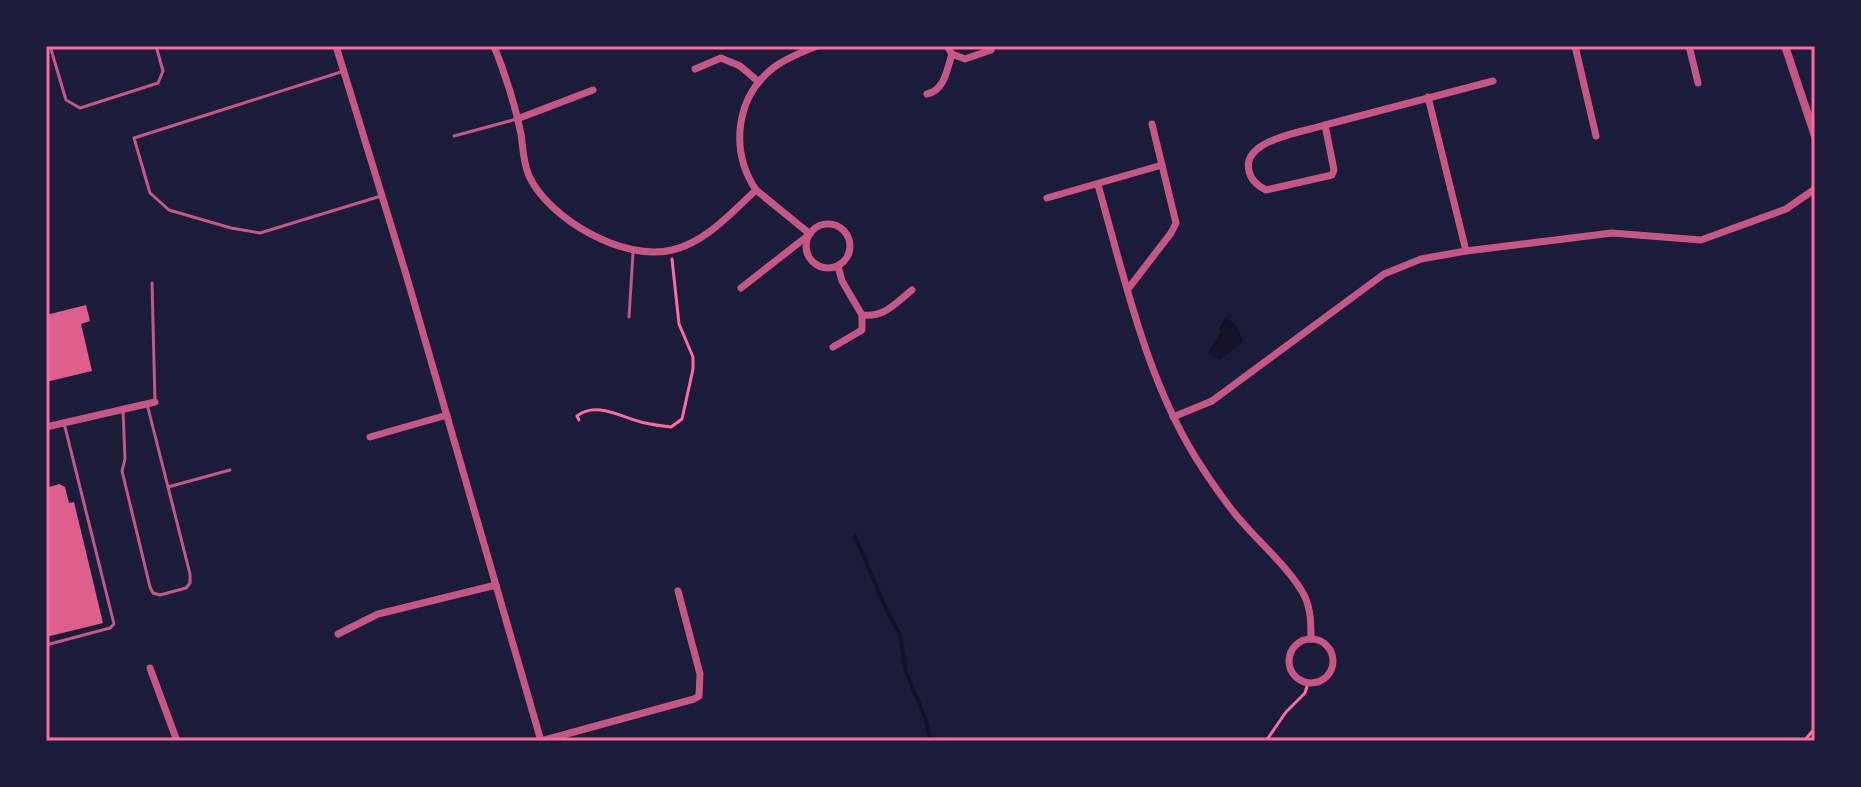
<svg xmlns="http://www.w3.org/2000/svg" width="1861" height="787" viewBox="0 0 1861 787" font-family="'Playfair Display',serif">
  <rect width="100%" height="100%" fill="#1b1b3a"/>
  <path fill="#12122b" d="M1226,317l12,10 5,15 -24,18 -11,-7 13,-22 -2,-3z"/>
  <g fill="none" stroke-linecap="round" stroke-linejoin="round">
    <path stroke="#12122b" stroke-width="4" d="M855,536l34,80 11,18 6,38 20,48 4,21"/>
  </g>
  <g fill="#dd5f8e">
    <path d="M86,305l4,16 -9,3 11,47 -46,11v-67z"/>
    <path d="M59,484l6,3 4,16 5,-1 29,121 -57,14v-149z"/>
  </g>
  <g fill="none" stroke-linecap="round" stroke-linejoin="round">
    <g stroke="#ff6b9d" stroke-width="3">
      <path d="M579,420l-2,-4c20,-16 47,3 68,7 9,2 17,3 26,4l11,-8 11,-50v-12l-14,-33 -7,-65"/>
      <path d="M1266,741l20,-29 19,-19 3,-10"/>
      <path d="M1804,741l11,-13"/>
    </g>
    <g stroke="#c65784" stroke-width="3">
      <path d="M50,46l16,54 14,8 78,-25 5,-12 -7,-25"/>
      <path d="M344,71l-210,67 16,55 19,17 62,18 29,5 121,-37"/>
      <path d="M454,136l63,-17"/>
      <path d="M152,283l3,119"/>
      <path d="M629,317l4,-64"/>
      <path d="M123,410l2,49 -3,12 28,116 3,6 7,2 26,-7 4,-5v-9l-43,-170"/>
      <path d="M168,487l62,-17"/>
      <path d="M46,645l64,-17 4,-4 -50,-201"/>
    </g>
    <g stroke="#c65784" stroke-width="7">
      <path d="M336,46l69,225 136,470"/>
      <path d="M494,46c11,28 21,58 27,88 2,14 2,28 8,42 20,43 95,86 143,74 34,-8 59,-37 84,-60"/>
      <path d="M947,46l5,8 13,5 26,-9"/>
      <path d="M1575,46l21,90"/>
      <path d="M1689,46l9,37"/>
      <path d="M695,69l26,-11 19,8 19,16"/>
      <path d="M927,94c18,-4 20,-25 25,-40"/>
      <path d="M1428,97l38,154"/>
      <path d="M517,119l76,-29"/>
      <path d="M1325,125l9,45 -2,5 -66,15c-8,-4 -15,-9 -17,-19 -8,-31 54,-39 76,-46z"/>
      <path d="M1325,125l168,-44"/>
      <path d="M1098,185c27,95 50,202 105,284 12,18 25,38 40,54 18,21 50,49 62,74 6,13 6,29 6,42"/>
      <path d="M1047,198l115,-33"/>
      <circle cx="828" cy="246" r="22"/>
      <path d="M741,288l69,-54 -54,-44c-26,-39 -21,-92 17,-122 13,-10 29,-16 44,-22"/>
      <path d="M1128,289l43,-56 5,-10 -24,-99"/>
      <path d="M862,315c22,3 34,-12 50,-25"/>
      <path d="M833,347l29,-17v-15l-20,-34 -4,-15"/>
      <path d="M1173,417l39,-16 172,-127 37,-15 45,-8 146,-18 89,7 85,-31 29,-20"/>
      <path d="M46,427l109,-25"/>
      <path d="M370,437l77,-22"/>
      <path d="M338,634l40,-20 118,-29"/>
      <circle cx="1311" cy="661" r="22"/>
      <path d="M150,668l27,73"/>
      <path d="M541,741l153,-42 5,-3 1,-22 -22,-83"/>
    </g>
    <path stroke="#c65784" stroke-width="8" d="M1785,46l30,90"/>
  </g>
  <rect width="1861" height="787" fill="none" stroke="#1b1b3a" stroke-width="96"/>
  <rect x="48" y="48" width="1765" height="691" fill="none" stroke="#ff6b9d" stroke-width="3"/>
</svg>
